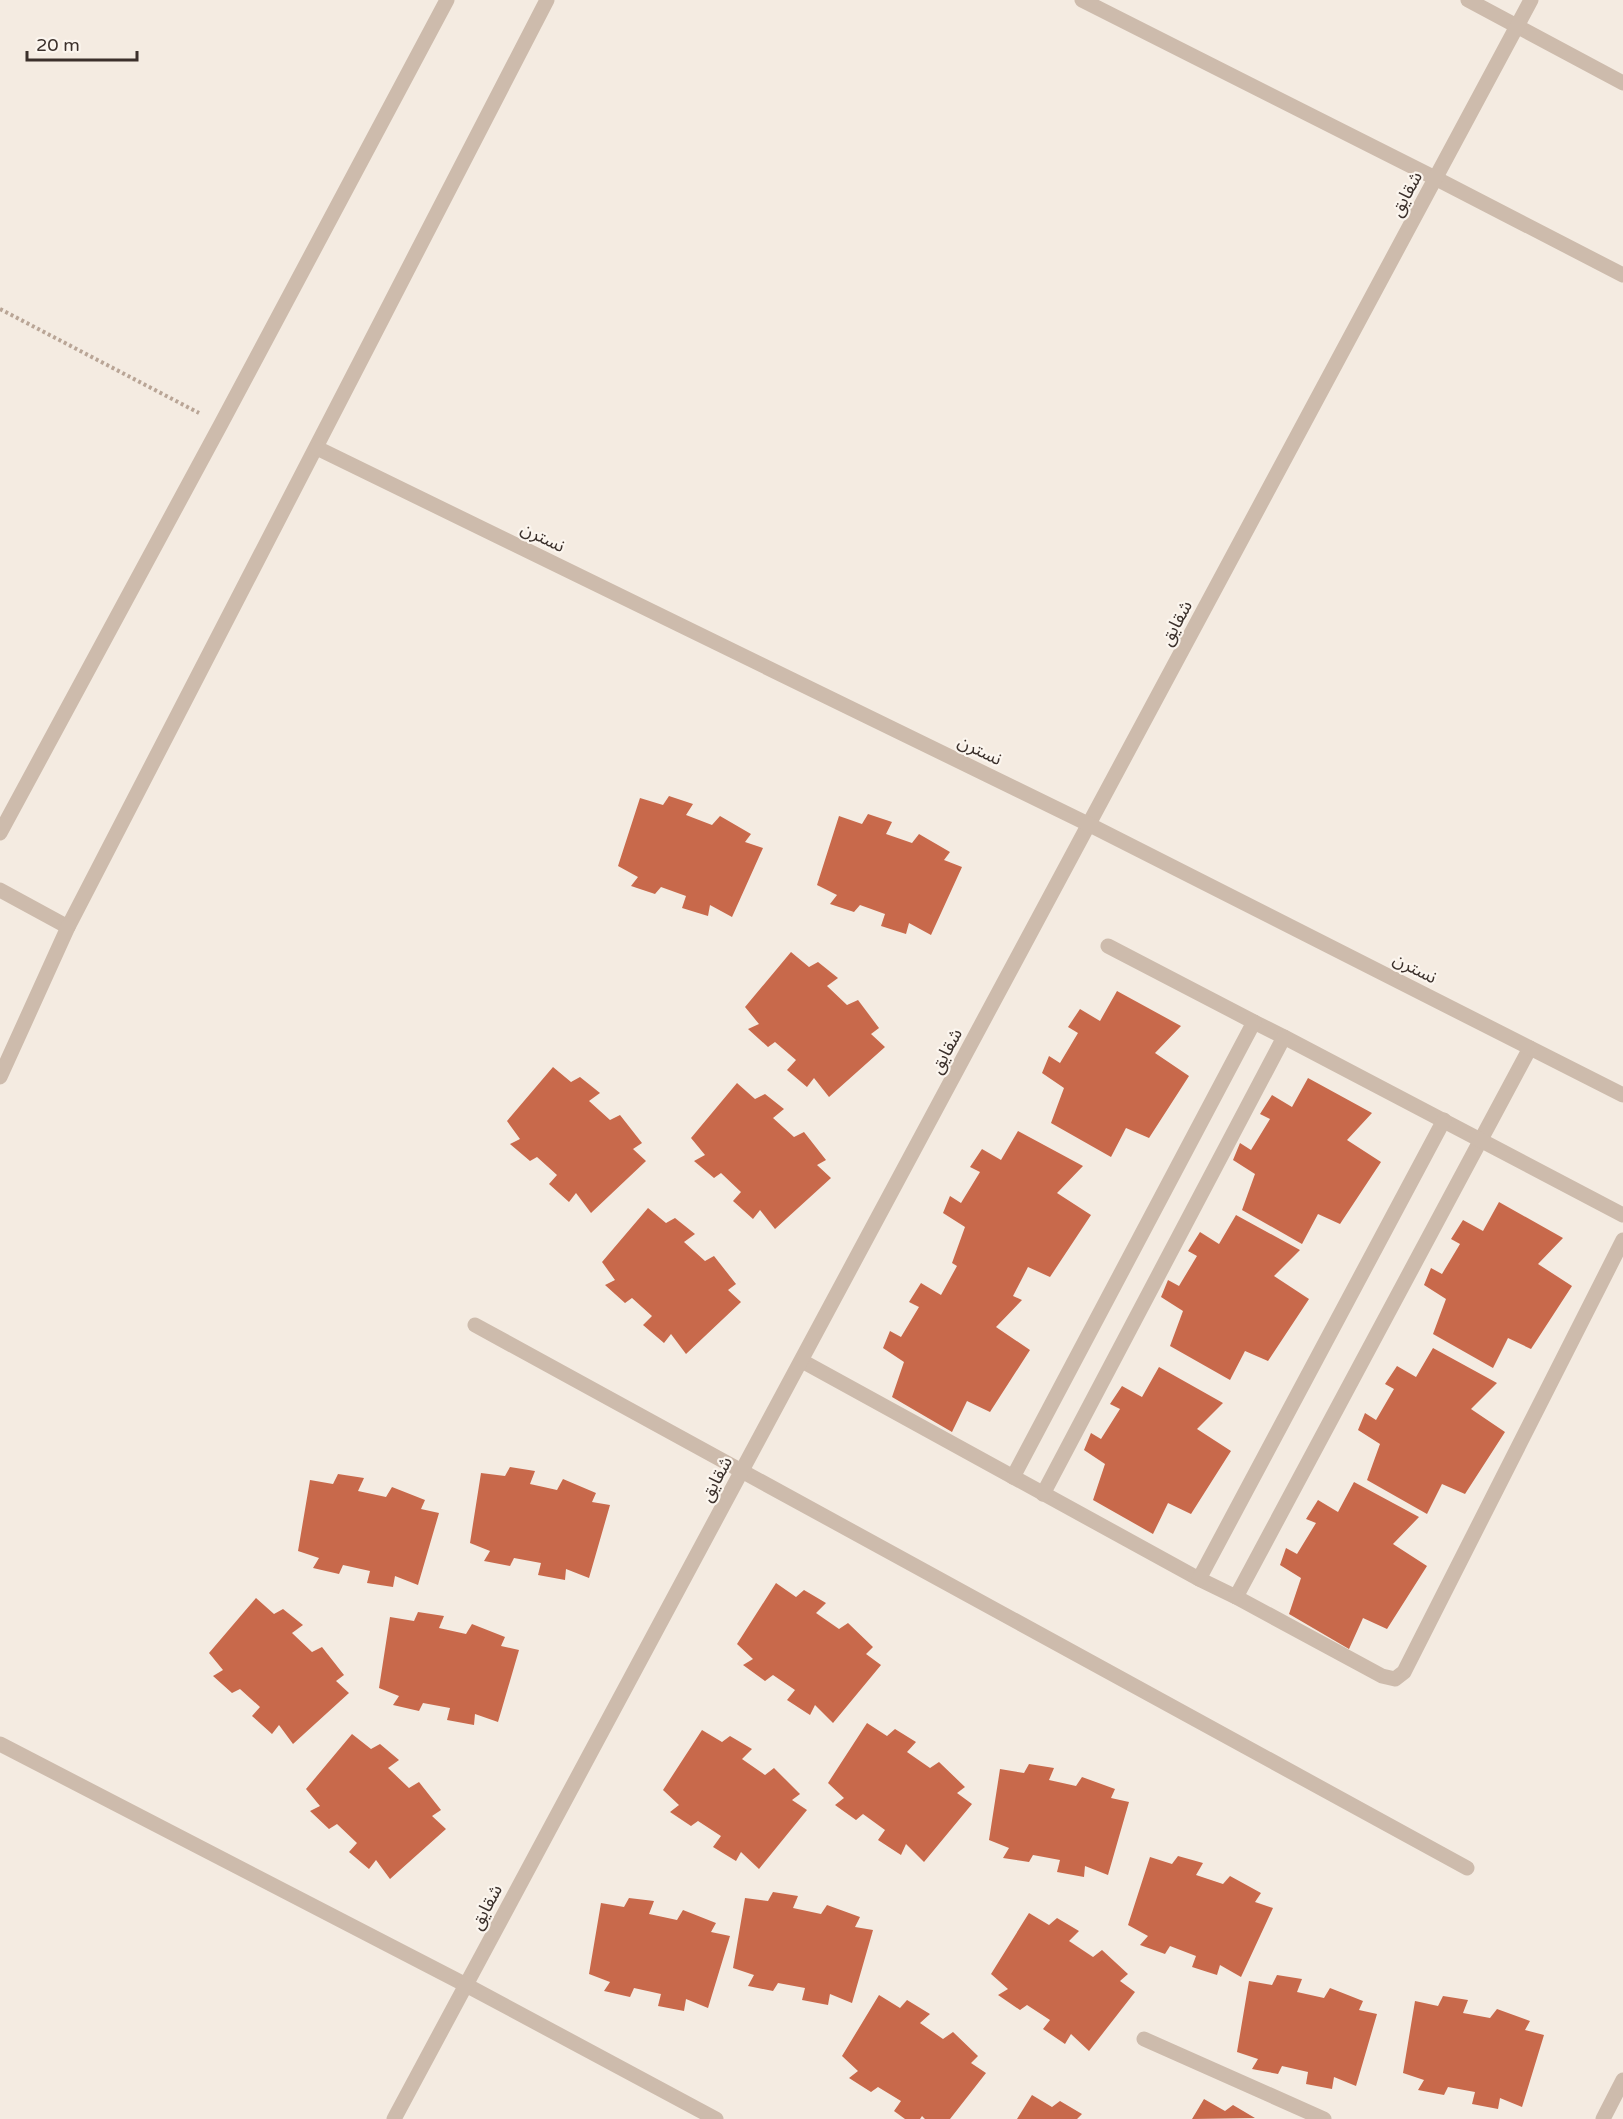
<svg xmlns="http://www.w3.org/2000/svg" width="1623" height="2119" viewBox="0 0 1623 2119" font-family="'Varela Round','Noto Sans Arabic',sans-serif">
  <rect width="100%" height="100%" fill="#f4ebe1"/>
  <g fill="#c8694b">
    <path d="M669,796l24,8 -7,11 26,10 8,-9 31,18 -6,8 18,6 -31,69 -22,-12 -2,11 -26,-8 4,-12 -25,-9 -6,7 -24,-8 7,-9 -20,-11 22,-68 23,7z"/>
    <path d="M868,814l24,8 -6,12 26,9 7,-9 31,18 -6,8 18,7 -31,68 -22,-12 -3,11 -25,-8 4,-12 -25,-9 -6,7 -24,-8 7,-9 -20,-10 22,-69 23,8z"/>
    <path d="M791,952l18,15 9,-5 20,16 -11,8 20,19 11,-5 21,28 -8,6 14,13 -56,50 -15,-19 -7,9 -20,-17 9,-10 -21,-18 -7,5 -20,-18 11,-5 -14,-17z"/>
    <path d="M1117,991l64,35 -26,27 34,23 -40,62 -23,-10 -15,29 -60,-34 13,-35 -22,-15 7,-17 11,7 18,-30 -10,-6 12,-18 20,12z"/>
    <path d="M553,1067l18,15 9,-5 20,16 -11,8 21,19 10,-5 22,28 -9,6 13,12 -55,52 -15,-20 -7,9 -20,-18 8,-9 -20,-18 -7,4 -20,-17 10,-5 -13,-18z"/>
    <path d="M1308,1078l64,35 -25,27 34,22 -41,62 -22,-10 -16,30 -60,-34 13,-36 -22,-14 7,-17 11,7 19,-31 -10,-5 12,-19 20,12z"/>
    <path d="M737,1083l18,16 10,-5 19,15 -11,9 21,19 10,-5 22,28 -9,5 14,13 -56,51 -15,-19 -7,9 -20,-18 8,-9 -20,-19 -7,5 -20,-17 11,-6 -14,-17z"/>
    <path d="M1018,1131l65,35 -26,27 34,22 -41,62 -22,-10 -15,29 9,4 -26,27 34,23 -40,62 -23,-11 -15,31 -60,-35 12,-35 -21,-14 7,-17 11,6 18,-30 -10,-5 12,-19 20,12 16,-29 -5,-3 13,-36 -22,-14 7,-17 11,7 19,-31 -10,-5 12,-18 19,11z"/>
    <path d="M1499,1202l64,36 -25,26 34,22 -41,63 -23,-11 -15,30 -60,-34 13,-35 -22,-14 7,-17 11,6 18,-30 -9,-5 12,-19 20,11z"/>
    <path d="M648,1208l18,15 9,-5 20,16 -11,8 21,19 9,-5 22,28 -8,6 13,12 -55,52 -15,-20 -7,9 -21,-18 9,-9 -20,-18 -7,5 -20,-18 10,-5 -13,-18z"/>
    <path d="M1236,1215l64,35 -26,26 35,23 -41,62 -23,-10 -15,29 -60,-34 13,-35 -22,-14 7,-17 11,6 18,-30 -9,-5 12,-19 19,12z"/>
    <path d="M1433,1348l64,35 -26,26 34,23 -40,62 -23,-10 -15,30 -60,-34 13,-36 -22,-14 7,-17 11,7 18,-31 -9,-5 12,-18 19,11z"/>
    <path d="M1159,1367l64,36 -26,26 34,22 -40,63 -23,-11 -15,31 -60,-34 12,-36 -21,-14 7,-17 10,6 19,-30 -10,-5 12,-18 20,11z"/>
    <path d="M510,1467l25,4 -5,13 27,6 6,-11 33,14 -4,9 18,3 -21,73 -23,-9 -1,11 -27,-5 3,-12 -27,-5 -4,8 -26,-5 6,-10 -20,-8 11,-70 24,3z"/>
    <path d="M338,1474l26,4 -6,13 28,6 6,-10 33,13 -4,9 18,4 -21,72 -23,-9 -2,11 -26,-4 3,-12 -27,-6 -4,9 -26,-6 6,-10 -21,-7 12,-71 23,4z"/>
    <path d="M1354,1482l65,35 -26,27 34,22 -40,63 -24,-11 -14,31 -60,-35 12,-36 -21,-13 6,-17 11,6 19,-31 -10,-4 12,-19 20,12z"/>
    <path d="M776,1583l20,14 8,-7 22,13 -10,10 23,16 9,-6 25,24 -7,7 15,11 -48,58 -18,-18 -5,10 -23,-15 8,-10 -22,-15 -8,6 -22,-16 10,-6 -16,-15z"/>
    <path d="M256,1598l18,16 9,-5 20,16 -11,8 20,19 10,-5 22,28 -8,6 13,12 -56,51 -14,-19 -7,9 -20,-18 8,-9 -20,-18 -8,4 -19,-17 10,-6 -14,-17z"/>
    <path d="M418,1612l26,4 -5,12 27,6 6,-10 33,13 -4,9 18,4 -21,72 -23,-8 -1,11 -27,-5 3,-12 -27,-5 -4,8 -26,-6 6,-9 -20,-8 11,-71 24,4z"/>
    <path d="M867,1723l20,13 8,-7 21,13 -9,10 23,16 9,-6 26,25 -8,6 15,11 -48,58 -18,-18 -5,11 -23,-15 7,-10 -22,-16 -7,6 -21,-15 9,-7 -16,-15z"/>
    <path d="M702,1730l20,12 8,-6 22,13 -10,10 23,16 9,-7 26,26 -8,6 15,10 -48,59 -18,-17 -5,9 -23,-14 8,-11 -23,-15 -7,5 -21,-14 9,-7 -16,-15z"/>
    <path d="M352,1734l19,15 9,-5 19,16 -11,8 21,20 10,-6 22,28 -9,6 14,13 -56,50 -14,-19 -7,9 -20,-17 8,-9 -20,-19 -8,5 -19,-18 10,-5 -14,-17z"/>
    <path d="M1029,1764l25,4 -5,12 27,6 6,-9 33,12 -4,9 18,4 -21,73 -23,-9 -1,11 -27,-5 3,-12 -27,-5 -4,7 -26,-4 6,-10 -20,-8 11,-71 24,4z"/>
    <path d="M1178,1856l25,7 -7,12 27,9 7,-8 31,17 -6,9 18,6 -32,69 -21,-12 -3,10 -25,-8 4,-11 -26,-10 -5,8 -25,-9 8,-9 -20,-11 22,-68 22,7z"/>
    <path d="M773,1892l25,4 -5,12 28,6 6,-9 33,12 -5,10 18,3 -21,73 -22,-9 -2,11 -26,-5 3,-12 -27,-5 -5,8 -25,-5 6,-11 -21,-7 12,-70 23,3z"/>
    <path d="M629,1898l25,3 -5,13 28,6 6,-10 33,13 -5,9 19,4 -22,72 -22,-9 -2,12 -26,-5 3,-12 -27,-6 -4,9 -26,-6 6,-9 -21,-8 12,-71 23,4z"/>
    <path d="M1029,1913l20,12 8,-7 22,13 -10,10 24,16 9,-7 26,24 -8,7 15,11 -46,59 -18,-17 -6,10 -22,-15 7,-9 -23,-15 -7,5 -22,-15 10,-6 -17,-15z"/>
    <path d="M1277,1975l25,4 -5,13 27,6 6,-10 33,13 -4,9 18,4 -21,72 -22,-9 -2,12 -26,-5 2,-12 -26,-6 -4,8 -26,-5 6,-10 -21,-7 12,-71 23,4z"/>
    <path d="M879,1995l21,13 7,-8 23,14 -10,9 23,16 10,-7 25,24 -7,7 15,10 -36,46h-25l-3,-3 -2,3h-15l-11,-8 7,-10 -23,-14 -7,5 -22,-14 9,-7 -16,-15z"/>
    <path d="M1443,1996l25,4 -5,13 27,5 7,-9 33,12 -5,9 19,5 -22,72 -22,-9 -2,11 -26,-5 3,-12 -27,-5 -4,8 -26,-5 6,-10 -21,-7 12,-72 23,5z"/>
    <path d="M1032,2095l20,12 8,-6 22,13 -5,5h-60z"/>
    <path d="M1204,2099l21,12 8,-6 22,13 -63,1z"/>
  </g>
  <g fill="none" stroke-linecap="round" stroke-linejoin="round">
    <path stroke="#b9a596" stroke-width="4" stroke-dasharray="3 3" stroke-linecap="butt" d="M0,309l199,104"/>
    <g stroke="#cdbbac" stroke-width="15">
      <path d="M1082,0l355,179 186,96"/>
      <path d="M1468,0l155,83"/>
      <path d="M0,833l221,-409 226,-424"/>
      <path d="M0,890l68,37"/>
      <path d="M1254,1022l30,15"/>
      <path d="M0,1077l68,-150 479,-927"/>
      <path d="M475,1325l992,543"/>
      <path d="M802,1361l397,218 37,18 294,-549"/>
      <path d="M1013,1477l241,-455 -146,-76"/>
      <path d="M1043,1494l241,-457 339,178"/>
      <path d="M1199,1579l245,-459"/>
      <path d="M1236,1597l146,79 13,3 9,-7 219,-432"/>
      <path d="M0,1744l466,241 250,134"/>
      <path d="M1144,2039l180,80"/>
      <path d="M394,2119l1137,-2119"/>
      <path d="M1603,2119l20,-39"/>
    </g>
    <path stroke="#cdbbac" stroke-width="15" d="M317,448l773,377 533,270"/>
  </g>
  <g text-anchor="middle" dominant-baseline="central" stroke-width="4.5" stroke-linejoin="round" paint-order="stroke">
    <g font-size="18" fill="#3b302b" stroke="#fbf5ee">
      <text transform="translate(1406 194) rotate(-62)">شقایق</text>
      <text transform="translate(543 537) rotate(26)">نسترن</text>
      <text transform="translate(1176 623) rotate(-62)">شقایق</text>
      <text transform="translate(980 750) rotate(26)">نسترن</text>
      <text transform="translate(1415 968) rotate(27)">نسترن</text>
      <text transform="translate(946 1051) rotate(-62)">شقایق</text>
      <text transform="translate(716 1479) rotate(-62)">شقایق</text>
      <text transform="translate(486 1907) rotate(-62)">شقایق</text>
    </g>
  </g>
  <path d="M27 51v9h110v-9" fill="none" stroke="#3b302b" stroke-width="3"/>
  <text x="36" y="51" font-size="18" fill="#3b302b" stroke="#fbf5ee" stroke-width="4.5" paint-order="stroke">20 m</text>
</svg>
